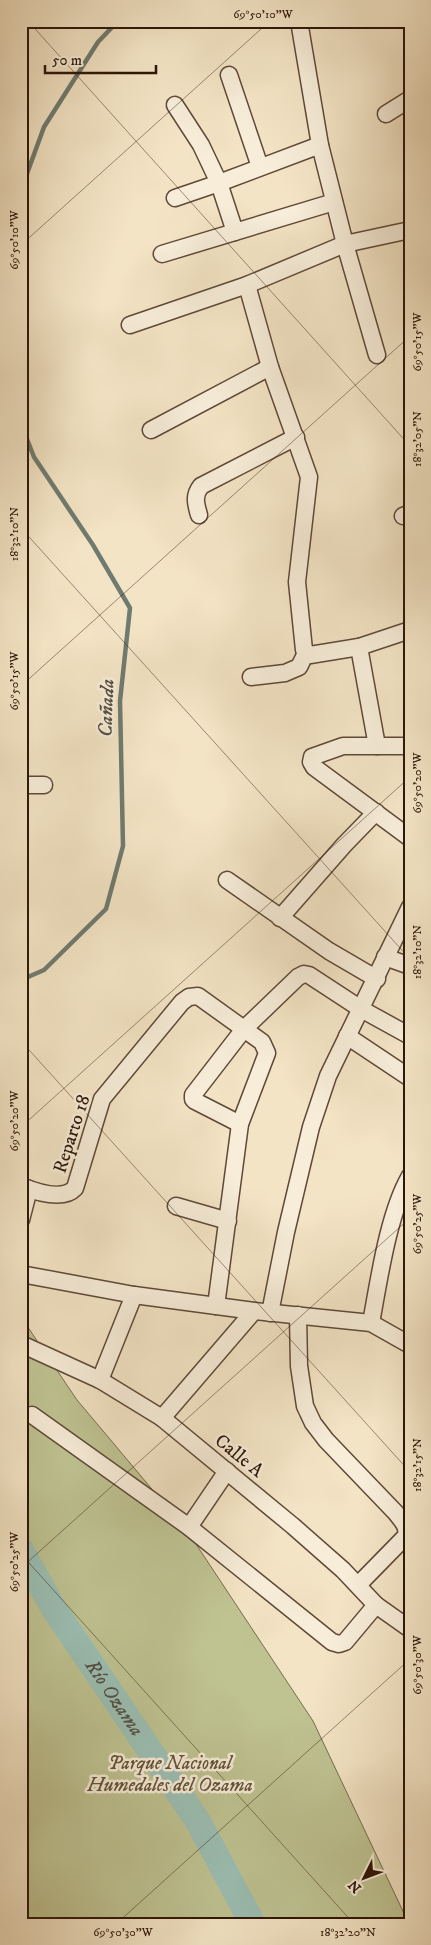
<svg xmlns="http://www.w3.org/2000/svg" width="431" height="1945" viewBox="0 0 431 1945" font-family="'IM FELL DW Pica',serif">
  <rect width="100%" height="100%" fill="#f3e4c5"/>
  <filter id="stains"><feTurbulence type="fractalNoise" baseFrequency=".004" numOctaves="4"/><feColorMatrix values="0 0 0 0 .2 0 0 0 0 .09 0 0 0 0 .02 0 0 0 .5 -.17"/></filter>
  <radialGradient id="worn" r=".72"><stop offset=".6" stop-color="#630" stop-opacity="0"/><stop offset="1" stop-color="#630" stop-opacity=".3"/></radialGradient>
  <path fill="#bfc392" stroke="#766c4e" d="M21,1317l56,83 111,132 125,189 96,203h-388z"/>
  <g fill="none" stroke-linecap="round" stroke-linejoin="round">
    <g stroke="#6f7b70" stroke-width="4.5">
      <path d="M21,190l23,-63 54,-85 20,-21"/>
      <path d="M21,424l13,33 59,88 37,63 -10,93 3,145 -17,63 -62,61 -23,10"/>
    </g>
    <path stroke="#9bbfb4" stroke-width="26" id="s1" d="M21,1550l33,59 143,211 56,104"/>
    <g stroke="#5f4938" stroke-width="19">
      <g id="minor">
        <path d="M299,21l21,124 25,99 32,111"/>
        <path d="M229,75l31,92"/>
        <path d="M175,105l26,40 18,38 16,49"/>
        <path d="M386,114l24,-15"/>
        <path d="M175,198l44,-15 101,-38"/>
        <path d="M162,254l172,-52"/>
        <path d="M247,285l23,82 39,110 -12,105 7,68 6,5 49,-8 51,-17"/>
        <path d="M130,325l117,-40 98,-41 65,-14"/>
        <path d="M151,430l119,-63"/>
        <path d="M199,515c-3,-11 -6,-19 2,-29l95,-49"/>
        <path d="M403,516l7,-3"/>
        <path d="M359,647l18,99"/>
        <path d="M251,677l34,-4 14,-6 7,-14"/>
        <path d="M410,746h-67l-31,11 -1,5 3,5 96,71"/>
        <path d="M21,785h23"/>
        <path d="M227,880l102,71 48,28"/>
        <path d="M280,918l64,-73 32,-33"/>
        <path d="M385,957l25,9"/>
        <path d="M347,1036l63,42"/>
        <path d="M240,1124l-45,-23 -2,-2v-4l51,-66 54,-52 6,-3 5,1 52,34 49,27"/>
        <path d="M21,1186c15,6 42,15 54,2l27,-89 80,-97 7,-5 9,-1 64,46 5,11 -27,71 -24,182"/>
        <path d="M176,1206l52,15"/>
        <path d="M21,1220l8,-31"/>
        <path d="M21,1274l113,21 120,16 117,12 39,22"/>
        <path d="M270,1313l16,-81 25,-105 17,-51 82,-169"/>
        <path d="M298,1315l1,51 6,40 8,17 13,17 70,73c6,8 12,13 10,23l-48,49"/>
        <path d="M371,1323c8,-43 17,-109 39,-147"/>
        <path d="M21,1344l79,36 62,38 131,108 50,44 33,35 34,24"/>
        <path d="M100,1380l34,-85"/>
        <path d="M32,1415l157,112 143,115 7,2 6,-2 31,-37"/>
        <path d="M162,1418l92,-107"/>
        <path d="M189,1527l38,-56"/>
      </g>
    </g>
    <use href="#minor" stroke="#f7edd9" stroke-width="16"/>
  </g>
  <path fill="none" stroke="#2e1509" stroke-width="1" stroke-opacity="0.45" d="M28,21l382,425M21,245l249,-224M21,528l389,431M21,686l389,-350M21,1041l389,431M21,1127l389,-350M21,1554l333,370M21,1568l389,-350M116,1924l294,-265"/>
  <g text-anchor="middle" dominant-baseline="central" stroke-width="5" stroke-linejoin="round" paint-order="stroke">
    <g font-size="19" fill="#2e1509" stroke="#f7edd9">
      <text transform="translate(72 1134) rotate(-72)">Reparto 18</text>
      <text transform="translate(239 1456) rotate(39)">Calle A</text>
    </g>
    <g font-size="19" font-style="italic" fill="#615239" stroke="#f7edd9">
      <text x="170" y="1763">Parque Nacional<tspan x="170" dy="22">Humedales del Ozama</tspan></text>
    </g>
    <g font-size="20" font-style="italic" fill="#545045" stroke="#f7edd9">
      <text transform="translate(107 708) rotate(-88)">Cañada</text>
      <text stroke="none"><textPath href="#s1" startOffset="175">Río Ozama</textPath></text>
    </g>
  </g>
  <rect width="431" height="1945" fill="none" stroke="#f3e4c5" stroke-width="55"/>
  <g transform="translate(364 1878) rotate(228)" stroke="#f7edd9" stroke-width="4" paint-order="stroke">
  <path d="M0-4L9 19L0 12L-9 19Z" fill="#2e1509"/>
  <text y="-8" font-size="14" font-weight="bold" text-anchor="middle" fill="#2e1509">N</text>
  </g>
  <path d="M45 65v8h111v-8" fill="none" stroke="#2e1509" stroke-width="2.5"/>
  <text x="52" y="65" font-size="15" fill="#2e1509" stroke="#f7edd9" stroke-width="4" paint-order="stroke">50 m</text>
  <rect x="28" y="28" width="376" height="1890" fill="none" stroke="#2e1509" stroke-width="2"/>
  <g font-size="12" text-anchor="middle" fill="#2e1509">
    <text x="263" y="18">69°50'10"W</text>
    <text transform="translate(14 240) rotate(-90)" y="4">69°50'10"W</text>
    <text transform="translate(417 342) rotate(-90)" y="4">69°50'15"W</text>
    <text transform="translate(417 439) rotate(-90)" y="4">18°32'05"N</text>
    <text transform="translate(14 534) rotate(-90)" y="4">18°32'10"N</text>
    <text transform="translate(14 681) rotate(-90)" y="4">69°50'15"W</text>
    <text transform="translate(417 783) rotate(-90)" y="4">69°50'20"W</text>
    <text transform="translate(417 952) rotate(-90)" y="4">18°32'10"N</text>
    <text transform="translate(14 1121) rotate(-90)" y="4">69°50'20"W</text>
    <text transform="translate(417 1224) rotate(-90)" y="4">69°50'25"W</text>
    <text transform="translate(417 1465) rotate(-90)" y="4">18°32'15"N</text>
    <text transform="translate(14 1562) rotate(-90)" y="4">69°50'25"W</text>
    <text transform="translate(417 1665) rotate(-90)" y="4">69°50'30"W</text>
    <text x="123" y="1936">69°50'30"W</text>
    <text x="348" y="1936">18°32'20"N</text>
  </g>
  <rect width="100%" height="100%" filter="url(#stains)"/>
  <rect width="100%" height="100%" fill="url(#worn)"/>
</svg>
